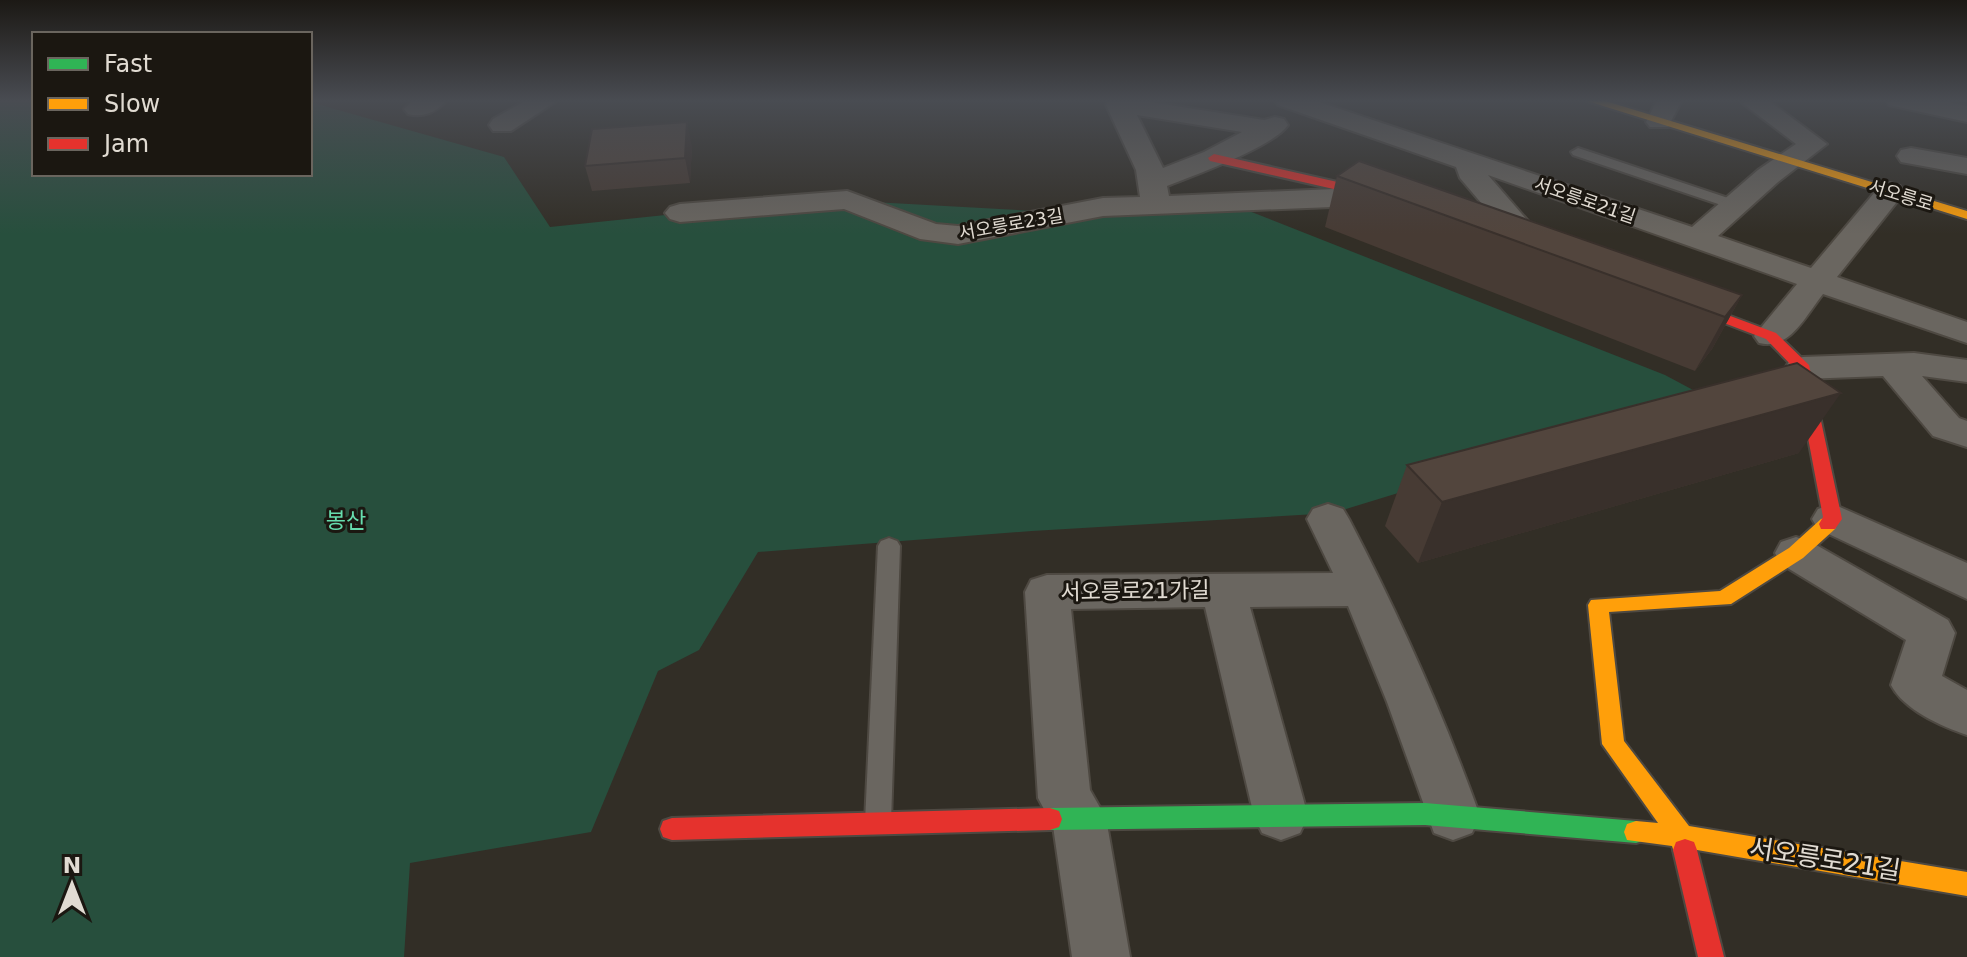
<svg xmlns="http://www.w3.org/2000/svg" width="1967" height="957" viewBox="0 0 1967 957" font-family="'DejaVu Sans','Noto Sans KR',sans-serif">
  <rect width="100%" height="100%" fill="#322e26"/>
  <path fill="#274f3d" d="M0,100h34v74h276v-72l194,55 46,70 268,-28 288,16 143,-4 416,164 43,23 -375,115 -301,18 -274,21 -59,98 -41,21 -67,161 -181,31 -6,94h-404z"/>
  <g fill="none" stroke-linecap="round" stroke-linejoin="round">
    <g stroke="#4e4942" stroke-width="4">
      <g id="lane">
        <path d="M1578,148l162,54 2,3 -7,4 -5,-1 -157,-53 -2,-3z"/>
        <path d="M889,538l8,3 3,5 -9,276 -4,9 -9,3 -9,-3 -4,-9 13,-276 3,-5z"/>
      </g>
    </g>
    <g stroke="#4e4942" stroke-width="4">
      <g id="street">
        <path d="M414,100h32c-8,12 -24,18 -38,14l-4,-5z"/>
        <path d="M527,100h31l-47,31h-18l-4,-6 4,-6z"/>
        <path d="M1109,100h29l126,20 11,-3 9,2 4,6c-15,22 -93,50 -121,61l2,10 188,-8 18,-4 10,3 4,6 -4,6 -28,7 -254,10 -145,28 -38,-5 -76,-30 -164,13 -10,-3 -5,-6 5,-6 10,-3 167,-13 89,33 22,2 145,-28 37,-1 -4,-27 -30,-65zM1137,115l105,17 -38,20 -41,16z"/>
        <path d="M1275,100h38l379,127 66,-57 38,-26 -54,-41 26,-3 59,44 -49,38 -60,54 93,32 69,-82 10,-3 10,3 4,6 -4,6 -63,79 130,45v21l-144,-49c-17,21 -33,57 -64,49l-5,-7 43,-52 -309,-109 60,69 -4,7 -11,2 -11,-2 -62,-73 -4,-11 -178,-62z"/>
        <path d="M1657,100h25l-14,27h-18l-4,-5z"/>
        <path d="M1886,100h52l29,6v16l-78,-17z"/>
        <path d="M1911,148l56,10v16l-66,-12 -4,-6 4,-6z"/>
        <path d="M1914,353l53,7v22l-45,-6 37,42 8,3v26l-34,-11 -50,-60 -80,3 -13,-3 -5,-8 5,-8 13,-3z"/>
        <path d="M1328,504l15,5 6,10c50,96 94,194 131,297l-8,17 -19,7 -19,-7 -47,-131 -39,-96 -98,1 58,209 -8,17 -19,7 -19,-7 -8,-17 -49,-209 -134,2 19,181 16,28 24,139h-58l-19,-131 -15,-28 -13,-206 6,-12 16,-5 286,-2 -26,-54 6,-10z"/>
        <path d="M1833,504l134,59v36l-149,-70 -6,-10 6,-10z"/>
        <path d="M1796,537l15,5 137,78 7,13 -13,43 25,14v45c-26,-9 -63,-25 -76,-50l15,-45 -125,-76 -6,-11 6,-11z"/>
      </g>
    </g>
    <g stroke="#4e4942" stroke-width="4">
      <path id="fast" d="M1425,803l211,18 9,3 3,8 -3,8 -9,3 -211,-18 -375,5 -9,-3 -3,-8 3,-8 9,-3z"/>
    </g>
    <g stroke="#4e4942" stroke-width="4">
      <g id="slow">
        <path d="M1584,100h18l365,111v8z"/>
        <path d="M1828,517l7,2 2,5 -2,5 -32,29 -72,46 -122,8 15,129 65,85 278,46v24l-270,-46 -3,8 -9,3 -9,-3 -4,-12 -45,-6 -3,-8 3,-8 9,-3 22,2 -56,-79 -14,-139 3,-5 129,-9 69,-43 32,-29z"/>
      </g>
    </g>
    <g stroke="#4e4942" stroke-width="4">
      <g id="jam">
        <path d="M1214,154l181,41 7,4 -7,4 -185,-42 -2,-3z"/>
        <path d="M1674,295l102,38 33,32 33,154 -7,10h-14l-2,-5 4,-7 -28,-148 -29,-30 -97,-37v-6z"/>
        <path d="M1050,808l9,3 3,8 -3,8 -9,3 -378,10 -9,-3 -3,-8 3,-8 9,-3z"/>
        <path d="M1685,839l9,3 3,8 27,107h-26l-25,-107 3,-8z"/>
      </g>
    </g>
    <use href="#lane" fill="#6a6660" fill-rule="evenodd"/>
    <use href="#street" fill="#6a6660" fill-rule="evenodd"/>
    <use href="#fast" fill="#30b455" fill-rule="evenodd"/>
    <use href="#slow" fill="#ff9f0a" fill-rule="evenodd"/>
    <use href="#jam" fill="#e5322d" fill-rule="evenodd"/>
  </g>
  <g fill="#473b34">
    <path d="M692,146l-2,37 -98,8 -7,-25z"/>
    <path d="M1337,176l405,119 -30,54 -17,22 -370,-144z"/>
    <path d="M1799,453l-381,110 -33,-37 22,-61z"/>
  </g>
  <g fill="#39302b">
    <path d="M687,122l5,24 -2,37 -5,-25z"/>
    <path d="M1742,295l-30,54 -17,22 30,-54z"/>
    <path d="M1841,393l-42,60 -381,110 24,-61z"/>
  </g>
  <g fill="#52453d" stroke="#39302b" stroke-width="2">
    <path d="M687,122l-2,36 -100,8 7,-37z"/>
    <path d="M1359,161l383,134 -17,22 -388,-141z"/>
    <path d="M1797,363l44,30 -399,109 -35,-37z"/>
  </g>
  <linearGradient id="sky" x2="0" y2="1"><stop stop-color="#1c1915"/><stop offset="0.43" stop-color="#494c52"/><stop offset="1" stop-color="#494c52" stop-opacity="0"/></linearGradient>
  <rect width="1967" height="234" fill="url(#sky)"/>
  <g text-anchor="middle" dominant-baseline="central" stroke-width="6" stroke-linejoin="round" paint-order="stroke">
    <g font-size="18" fill="#e1dbd2" stroke="#1b1711">
      <text transform="translate(1901 195) rotate(17)">서오릉로</text>
      <text transform="translate(1585 200) rotate(19)">서오릉로21길</text>
      <text transform="translate(1011 224) rotate(-10)">서오릉로23길</text>
    </g>
    <g font-size="22" fill="#66ddae" stroke="#1b1711">
      <text x="346" y="520">봉산</text>
    </g>
    <g font-size="22" fill="#e1dbd2" stroke="#1b1711">
      <text transform="translate(1135 591) rotate(-1)">서오릉로21가길</text>
    </g>
    <g font-size="26" fill="#e1dbd2" stroke="#1b1711">
      <text transform="translate(1825 859) rotate(9)">서오릉로21길</text>
    </g>
  </g>
  <rect x="32" y="32" width="280" height="144" fill="#1b1711" stroke="#6a655e" stroke-width="2"/>
  <rect x="48" y="58" width="40" height="12" fill="#30b455" stroke="#6a655e" stroke-width="2"/>
  <text x="104" y="72" font-size="24" fill="#e1dbd2">Fast</text>
  <rect x="48" y="98" width="40" height="12" fill="#ff9f0a" stroke="#6a655e" stroke-width="2"/>
  <text x="104" y="112" font-size="24" fill="#e1dbd2">Slow</text>
  <rect x="48" y="138" width="40" height="12" fill="#e5322d" stroke="#6a655e" stroke-width="2"/>
  <text x="104" y="152" font-size="24" fill="#e1dbd2">Jam</text>
  <g transform="translate(72 885)" stroke="#1b1711" stroke-width="6" paint-order="stroke">
  <path d="M0-6L14 30L0 20L-14 30Z" fill="#e1dbd2"/>
  <text y="-12" font-size="22" font-weight="bold" text-anchor="middle" fill="#e1dbd2">N</text>
  </g>
</svg>
